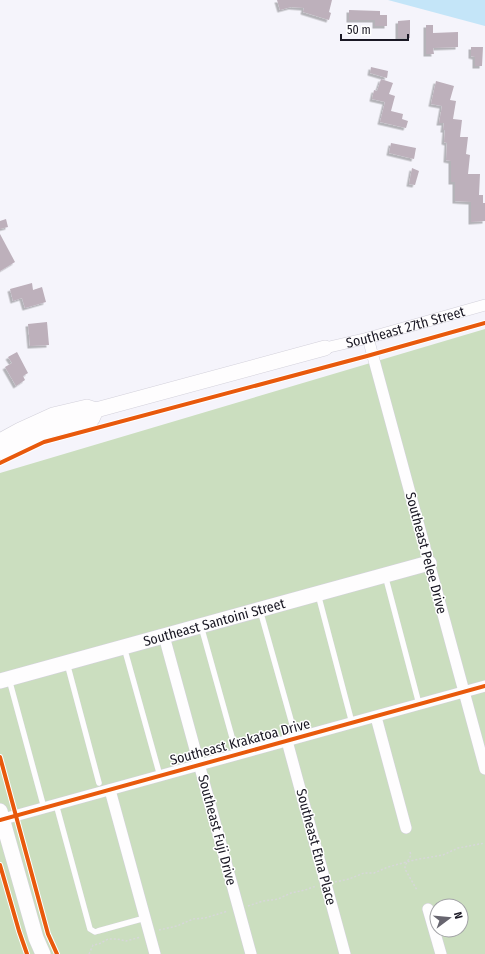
<svg xmlns="http://www.w3.org/2000/svg" width="485" height="954" viewBox="0 0 485 954" font-family="'Fira Sans Condensed',sans-serif">
  <defs>
    <filter id="shadow"><feDropShadow dx="-2.5" dy="2.5" stdDeviation="0" flood-color="#0004"/></filter>
  </defs>
  <rect width="100%" height="100%" fill="#f5f4fb"/>
  <path fill="#cbdebf" fill-rule="evenodd" d="M485,329v625h-485v-481zM437,906h24v24h-24z"/>
  <path fill="#c4e5f8" d="M388,0h97v26z"/>
  <g fill="#bdb0bb" filter="url(#shadow)">
    <path d="M277,0h55l-3,12 2,1 -2,7 -26,-8 1,-4 -13,-1 -11,3z"/>
    <path d="M349,10l31,1v4h7v11h-12v-6h-26z"/>
    <path d="M410,20v18h-12v-17z"/>
    <path d="M426,25h7v8l25,-1v15l-25,1 1,6h-8z"/>
    <path d="M471,47h12l-1,19h-7v-9l-4,-1z"/>
    <path d="M371,67l17,4 -1,7 -17,-5z"/>
    <path d="M381,79l12,4 -4,11 6,2 -4,15 12,3 -1,5 6,2 -2,7 -26,-6 5,-20 -13,-3 2,-9 3,1z"/>
    <path d="M436,81l18,5 -4,14 6,1 -3,18 9,1 -2,17h8l-2,17 4,1 -2,19h12l-1,21h4v8h2v18l-14,1v-20l-16,-1v-19h-4v-21l-5,-1 1,-17 -3,-1 1,-12h-2l1,-7h-5l3,-17 -11,-2z"/>
    <path d="M391,143l25,5 -2,11 -25,-6z"/>
    <path d="M412,168l7,3 -4,14 -6,-1z"/>
    <path d="M6,219l2,8 -8,2v-8z"/>
    <path d="M0,234l15,28 -15,9z"/>
    <path d="M32,283l1,7 9,-3 4,15 -21,6 -3,-10 -9,3 -3,-12z"/>
    <path d="M47,322l2,23 -19,1 -2,-22z"/>
    <path d="M17,352l11,21 -5,3 2,4 -9,6 -11,-19 7,-4 -4,-6z"/>
  </g>
  <g fill="none" stroke-linecap="round" stroke-linejoin="round">
    <g stroke="#d3d1db" stroke-width="6">
      <g id="lane">
        <path d="M385,575l34,129"/>
        <path d="M318,594l34,129"/>
        <path d="M260,610l36,128"/>
        <path d="M201,626l36,129"/>
        <path d="M124,647l36,129"/>
        <path d="M67,663l32,120"/>
        <path d="M9,679l35,129"/>
        <path d="M56,804l34,125 5,3 3,-1 47,-13"/>
      </g>
    </g>
    <g stroke="#d3d1db" stroke-width="12">
      <g id="street">
        <path d="M368,338l117,431"/>
        <path id="s1" d="M325,348l43,-10 117,-33"/>
        <path d="M164,636l87,318"/>
        <path d="M376,717l30,111"/>
        <path d="M287,741l58,213"/>
        <path d="M110,790l45,164"/>
        <path d="M0,820l485,-134"/>
        <path d="M428,909l13,45"/>
      </g>
    </g>
    <g stroke="#d3d1db" stroke-width="16">
      <g id="secondary">
        <path d="M96,410l229,-62"/>
        <path d="M0,441l20,-11 33,-15 34,-8 9,3"/>
        <path d="M0,452l49,-22 43,-11 4,-9"/>
        <path id="s2" d="M0,681l429,-118"/>
        <path d="M0,811l36,127 7,16"/>
      </g>
    </g>
    <g stroke="#d7d7d9" stroke-width="1.5" stroke-dasharray="2 2" stroke-linecap="butt">
      <path d="M410,852l1,3 -6,11v3l12,21"/>
      <path d="M335,882l14,-3 15,-6h10l14,-6 26,-7 29,-5 15,-7 27,-5"/>
      <path d="M248,906l15,-5 15,-2 13,-6 14,-3 11,-4"/>
      <path d="M159,930l18,-4 16,-7 12,-1 23,-7"/>
      <path d="M89,954l4,-9 6,-1 9,-5h9l9,2 15,-4"/>
    </g>
    <use href="#lane" stroke="#fefdfe" stroke-width="5.5"/>
    <use href="#street" stroke="#fefdfe" stroke-width="11"/>
    <use href="#secondary" stroke="#fefdfe" stroke-width="15"/>
    <g stroke="#fff" stroke-width="6">
      <g id="cycleway">
        <path d="M0,463l44,-21 323,-86 118,-33"/>
        <path d="M0,757l48,177 9,20"/>
        <path d="M0,820l485,-134"/>
        <path d="M0,865l19,66 8,23"/>
      </g>
    </g>
    <use href="#cycleway" stroke="#e8590c" stroke-width="4"/>
  </g>
  <g text-anchor="middle" dominant-baseline="central" stroke-width="3" stroke-linejoin="round" paint-order="stroke">
    <g font-size="14" fill="#1a1824" stroke="#fff">
      <text stroke="none"><textPath href="#s1" startOffset="83">Southeast 27th Street</textPath></text>
      <text transform="translate(426 553) rotate(75)">Southeast Pelee Drive</text>
      <text stroke="none"><textPath href="#s2" startOffset="222">Southeast Santoini Street</textPath></text>
      <text transform="translate(240 742) rotate(-15)">Southeast Krakatoa Drive</text>
      <text transform="translate(217 830) rotate(75)">Southeast Fuji Drive</text>
      <text transform="translate(316 847) rotate(75)">Southeast Etna Place</text>
    </g>
  </g>
  <g transform="translate(449 918) rotate(74)"><circle r="19" fill="#ffffff" stroke="#a3a3a7"/>
  <path d="M0-3L7 15L0 10L-7 15Z" fill="#67656f"/>
  <text y="-6" font-size="11" font-weight="bold" text-anchor="middle" fill="#1a1824">N</text>
  </g>
  <path d="M341 34v6h67v-6" fill="none" stroke="#1a1824" stroke-width="2"/>
  <text x="347" y="34" font-size="12" fill="#1a1824" stroke="#ffffff" stroke-width="3" paint-order="stroke">50 m</text>
</svg>
